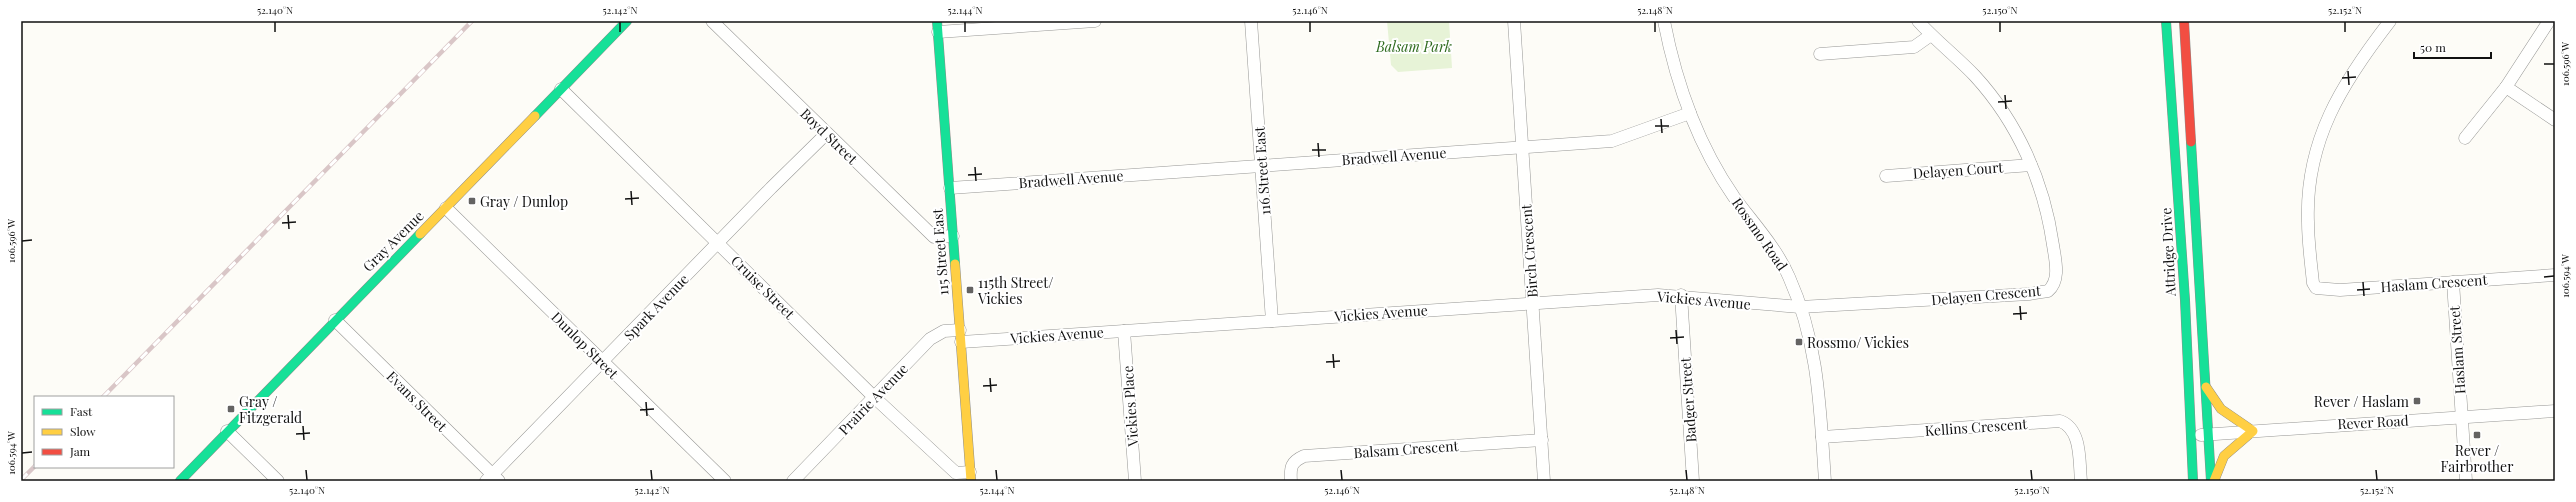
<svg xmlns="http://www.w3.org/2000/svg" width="2576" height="502" viewBox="0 0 2576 502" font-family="'Playfair Display',serif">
  <rect width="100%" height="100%" fill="#fdfcf7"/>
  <path fill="#e7f3d7" d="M1387,21h62l3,47 -54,4 -7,-7z"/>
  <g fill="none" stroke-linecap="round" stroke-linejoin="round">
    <g stroke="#979795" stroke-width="13">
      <g id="street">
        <path d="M712,21l222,216 19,-1"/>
        <path d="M1251,21l21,300"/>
        <path d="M1514,21l30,460"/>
        <path d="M1664,21c12,62 34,124 70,176 19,26 42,50 55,80 30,67 31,132 36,204"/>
        <path d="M2390,21c-48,62 -85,120 -82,201 0,20 3,41 5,61l3,5 24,2 215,-15"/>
        <path d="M2549,21l-43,66 49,33"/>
        <path d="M938,32l157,-11"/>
        <path d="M1820,54l94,-7 17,-12"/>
        <path d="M561,89l314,309 81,75 14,-1"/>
        <path d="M2465,138l41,-51"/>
        <path d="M1886,176l145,-11"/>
        <path d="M950,188l662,-47 78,-28"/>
        <path d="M446,208l279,273"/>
        <path d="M2453,282l13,199"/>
        <path d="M1681,295l12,186"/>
        <path d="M335,320l164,161"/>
        <path d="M1124,331l11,150"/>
        <path d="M961,342l697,-47 142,12 229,-13 19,-3c13,-11 7,-32 5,-46 -9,-63 -35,-122 -78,-169 -18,-19 -39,-35 -57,-55"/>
        <path d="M227,431l51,50"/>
        <path d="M2201,435l354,-24"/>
        <path d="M1822,437l238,-16c22,8 19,40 21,60"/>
        <path d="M486,481l285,-293 55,-54"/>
        <path d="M793,481l137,-142 14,-8 16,-1"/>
        <path d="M1291,481c-1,-14 0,-19 13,-25l238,-16"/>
      </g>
    </g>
    <g stroke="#8e8d8b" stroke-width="10">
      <g id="fast">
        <path d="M937,21l18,243"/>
        <path d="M2166,21l19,279 8,181"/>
        <path d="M535,116l92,-95"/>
        <path d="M2191,142l20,339"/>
        <path d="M180,481l240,-247"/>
      </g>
    </g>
    <g stroke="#8e8d8b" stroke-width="10">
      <g id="slow">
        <path d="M420,234l115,-118"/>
        <path d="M955,264l16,217"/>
        <path d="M2206,387l15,22 32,22 -29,25 -10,25"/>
      </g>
    </g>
    <g stroke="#8e8d8b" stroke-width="10">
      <path id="jam" d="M2184,21l7,121"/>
    </g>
    <use href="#street" stroke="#fffffe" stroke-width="12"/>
    <use href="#fast" stroke="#16e098" stroke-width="9"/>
    <use href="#slow" stroke="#ffcf43" stroke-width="9"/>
    <use href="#jam" stroke="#f24e42" stroke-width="9"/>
    <g stroke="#d9c6c7" stroke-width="4.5">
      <g id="rail">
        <path d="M103,397l369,-376"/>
        <path d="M21,480l14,-14"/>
      </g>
    </g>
    <use href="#rail" stroke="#fff" stroke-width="3" stroke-dasharray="9" stroke-linecap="butt"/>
  </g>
  <path fill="none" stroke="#111" stroke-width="1.5" d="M275,22v10M620,22v10M965,22v10M1310,22v10M1655,22v10M2000,22v10M2345,22v10M2544,64h10M2348,71l1,14M2342,78l14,-1M2005,95l1,14M1998,102l14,-1M1661,119l1,14M1655,126h14M1318,143l1,14M1312,150h14M975,167l1,14M968,175l14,-1M631,191l1,14M625,199l14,-1M288,215l1,14M282,223l14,-1M22,241l10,-1M2544,277l10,-1M2363,282l1,14M2357,290l13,-1M2020,306l1,14M2013,314l14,-1M1676,330l1,14M1670,338l14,-1M1333,354l1,14M1326,362l14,-1M990,378l1,14M983,386l14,-1M646,402l1,14M640,410l14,-1M303,426l1,14M296,434l14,-1M22,453l10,-1M306,470l1,10M651,470l1,10M996,470l1,10M1341,470l1,10M1686,470l1,10M2031,470l1,10M2376,470l1,10"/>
  <g fill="#646362" stroke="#fff" stroke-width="1.5">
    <rect x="468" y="197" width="8" height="8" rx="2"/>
    <rect x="966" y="286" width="8" height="8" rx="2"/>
    <rect x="1795" y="338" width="8" height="8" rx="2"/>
    <rect x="2413" y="397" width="8" height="8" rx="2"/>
    <rect x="227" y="405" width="8" height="8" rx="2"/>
    <rect x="2473" y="431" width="8" height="8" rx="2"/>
  </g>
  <g text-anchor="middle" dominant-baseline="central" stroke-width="4" stroke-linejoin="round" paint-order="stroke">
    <g font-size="14" font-style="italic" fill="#2f6b1f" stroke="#fff">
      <text x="1414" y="46">Balsam Park</text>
    </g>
    <g font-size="14" fill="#111" stroke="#fff">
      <text transform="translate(829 136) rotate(44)">Boyd Street</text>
      <text transform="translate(1394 156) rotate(-4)">Bradwell Avenue</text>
      <text transform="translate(1958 170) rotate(-4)">Delayen Court</text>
      <text transform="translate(1262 171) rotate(-94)">116 Street East</text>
      <text transform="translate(1071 179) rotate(-4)">Bradwell Avenue</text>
      <text transform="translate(1760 234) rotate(55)">Rossmo Road</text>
      <text transform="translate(393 241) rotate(-45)">Gray Avenue</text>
      <text transform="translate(1529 251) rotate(-94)">Birch Crescent</text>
      <text transform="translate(940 252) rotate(-94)">115 Street East</text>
      <text transform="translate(2168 252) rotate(-93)">Attridge Drive</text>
      <text transform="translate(2434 283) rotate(-4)">Haslam Crescent</text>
      <text transform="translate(763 287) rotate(45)">Cruise Street</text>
      <text transform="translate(1986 295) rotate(-5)">Delayen Crescent</text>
      <text transform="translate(1704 300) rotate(5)">Vickies Avenue</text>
      <text transform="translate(656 307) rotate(-46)">Spark Avenue</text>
      <text transform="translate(1381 313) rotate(-4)">Vickies Avenue</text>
      <text transform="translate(1057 335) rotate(-4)">Vickies Avenue</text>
      <text transform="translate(585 345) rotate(45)">Dunlop Street</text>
      <text transform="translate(2457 350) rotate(-94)">Haslam Street</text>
      <text transform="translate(873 399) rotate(-46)">Prairie Avenue</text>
      <text transform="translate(1688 400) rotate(-94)">Badger Street</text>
      <text transform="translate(417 401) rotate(45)">Evans Street</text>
      <text transform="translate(1130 406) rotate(-94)">Vickies Place</text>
      <text transform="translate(2373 422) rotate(-3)">Rever Road</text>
      <text transform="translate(1976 427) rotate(-4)">Kellins Crescent</text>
      <text transform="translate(1406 449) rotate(-4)">Balsam Crescent</text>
    </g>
    <g font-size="14" fill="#111" stroke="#fff" text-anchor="start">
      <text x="480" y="201">Gray / Dunlop</text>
      <text x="978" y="282">115th Street/<tspan x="978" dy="16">Vickies</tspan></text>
      <text x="1807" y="342">Rossmo/ Vickies</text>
      <text x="239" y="401">Gray /<tspan x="239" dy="16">Fitzgerald</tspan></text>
      <text x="2409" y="401" text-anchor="end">Rever / Haslam</text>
      <text x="2477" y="450" text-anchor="middle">Rever /<tspan x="2477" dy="16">Fairbrother</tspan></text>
    </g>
  </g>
  <rect width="2576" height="502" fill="none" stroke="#ffffff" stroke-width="44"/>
  <rect x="34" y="396" width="140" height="72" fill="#ffffff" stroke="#a0a0a0"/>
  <rect x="42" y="409" width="20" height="6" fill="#16e098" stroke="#a0a0a0"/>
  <text x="70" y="416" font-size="12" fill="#111111">Fast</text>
  <rect x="42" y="429" width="20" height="6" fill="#ffcf43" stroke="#a0a0a0"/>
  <text x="70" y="436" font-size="12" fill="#111111">Slow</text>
  <rect x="42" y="449" width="20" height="6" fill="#f24e42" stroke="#a0a0a0"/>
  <text x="70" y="456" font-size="12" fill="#111111">Jam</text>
  <path d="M2414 52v6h77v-6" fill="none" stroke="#111111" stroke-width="2"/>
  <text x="2420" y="52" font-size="12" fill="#111111" stroke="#ffffff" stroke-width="3" paint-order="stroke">50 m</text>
  <rect x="22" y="22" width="2532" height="458" fill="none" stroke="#111" stroke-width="1.5"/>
  <g font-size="10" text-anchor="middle" fill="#111">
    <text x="275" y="14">52.140°N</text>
    <text x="620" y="14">52.142°N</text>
    <text x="965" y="14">52.144°N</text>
    <text x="1310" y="14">52.146°N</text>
    <text x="1655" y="14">52.148°N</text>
    <text x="2000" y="14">52.150°N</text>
    <text x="2345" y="14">52.152°N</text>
    <text transform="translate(2565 64) rotate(-90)" y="4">106.596°W</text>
    <text transform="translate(11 241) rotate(-90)" y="4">106.596°W</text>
    <text transform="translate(2565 276) rotate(-90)" y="4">106.594°W</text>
    <text transform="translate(11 453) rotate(-90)" y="4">106.594°W</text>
    <text x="307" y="494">52.140°N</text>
    <text x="652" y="494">52.142°N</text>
    <text x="997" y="494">52.144°N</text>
    <text x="1342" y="494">52.146°N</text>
    <text x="1687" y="494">52.148°N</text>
    <text x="2032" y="494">52.150°N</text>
    <text x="2377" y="494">52.152°N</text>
  </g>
</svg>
